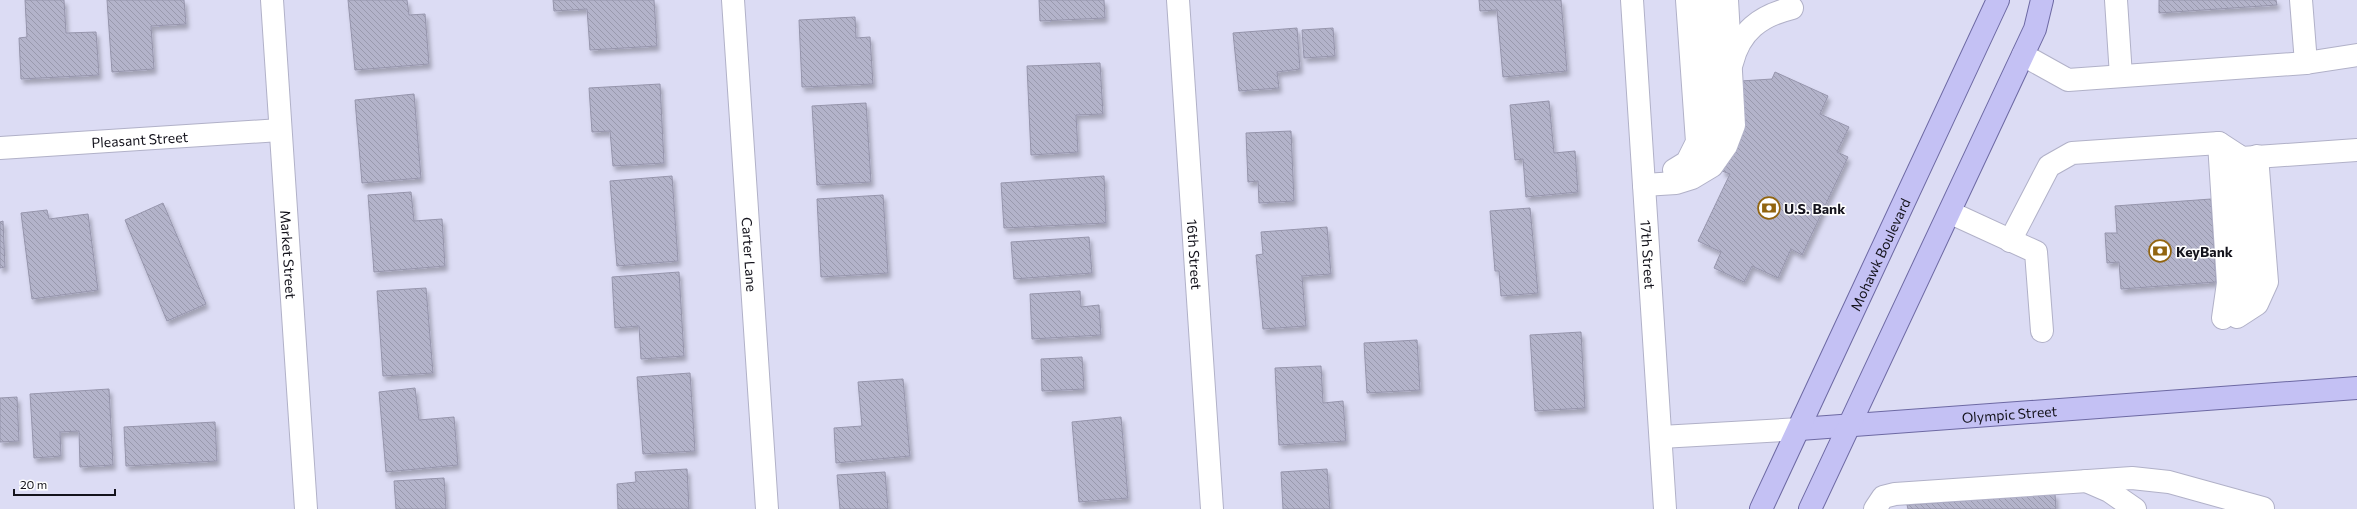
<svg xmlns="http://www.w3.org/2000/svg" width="2357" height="509" viewBox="0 0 2357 509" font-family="Commissioner,sans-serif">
  <defs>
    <pattern id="building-back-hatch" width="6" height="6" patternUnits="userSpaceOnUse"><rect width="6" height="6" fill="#b3b3ca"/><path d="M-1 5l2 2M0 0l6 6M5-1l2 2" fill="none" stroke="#9999ad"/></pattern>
    <filter id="shadow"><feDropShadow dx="2.5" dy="4.5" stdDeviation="2" flood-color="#0004"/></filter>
  </defs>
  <rect width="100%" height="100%" fill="#dcdcf4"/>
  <g fill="url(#building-back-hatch)" stroke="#9695ac" filter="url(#shadow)">
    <path d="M25,0h39l2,33 30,-1 3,43 -78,4 -2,-41 8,-1z"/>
    <path d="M107,0h77l2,24 -35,2 3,43 -42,3z"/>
    <path d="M348,0h59l2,15 16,-1 4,50 -74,6z"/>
    <path d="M553,0h101l3,46 -67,4 -3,-41 -33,2z"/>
    <path d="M1039,0h65l1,18 -65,3z"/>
    <path d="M1479,0h82l6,71 -64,6 -6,-67 -17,1z"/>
    <path d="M2159,0h117l1,5 -118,8z"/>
    <path d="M855,17l1,21 14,-1 3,47 -71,3 -3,-67z"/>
    <path d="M1297,28l3,41 -23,3 2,16 -40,3 -6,-58z"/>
    <path d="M1333,28l2,28 -31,2 -2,-28z"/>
    <path d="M1100,63l3,51 -27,1 2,37 -47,3 -4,-89z"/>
    <path d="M1775,72l53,24 -8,18 29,13 -12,25 11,5 -46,98 -11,-6 -13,29 -26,-12 -8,16 -30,-14 7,-16 -23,-11 32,-67 -8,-3 24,-52 -50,3 -2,-38 78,-5z"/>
    <path d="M660,84l4,79 -51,3 -3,-35 -18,1 -3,-44z"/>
    <path d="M414,94l7,84 -59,5 -7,-83z"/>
    <path d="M1549,101l5,52 21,-2 3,41 -52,5 -3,-38 -8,1 -5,-55z"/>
    <path d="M866,103l5,79 -54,3 -5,-79z"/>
    <path d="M1291,131l3,70 -35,2 -1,-22 -10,1 -2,-49z"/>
    <path d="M672,176l6,85 -61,5 -7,-85z"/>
    <path d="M1104,176l2,47 -102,5 -3,-45z"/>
    <path d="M411,192l3,29 28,-2 3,47 -71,6 -6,-77z"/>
    <path d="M883,195l5,78 -67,4 -4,-78z"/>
    <path d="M2211,199l5,83 -95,7 -2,-27 -12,1 -2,-30h12l-2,-27z"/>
    <path d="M163,203l43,101 -39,17 -42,-101z"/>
    <path d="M1530,208l8,85 -37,3 -2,-25h-4l-5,-60z"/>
    <path d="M47,210l2,9 39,-5 10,76 -66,9 -11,-86z"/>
    <path d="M3,221l2,46 -5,1v-46z"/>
    <path d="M1327,227l4,47 -29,2 4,50 -43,3 -7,-74 7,-1 -2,-22z"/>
    <path d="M1089,237l3,36 -78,6 -3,-37z"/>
    <path d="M679,272l5,84 -43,3 -2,-33 -24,2 -3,-51z"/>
    <path d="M426,288l7,85 -50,3 -6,-85z"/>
    <path d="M1080,291l1,16 18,-2 2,30 -69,4 -2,-45z"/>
    <path d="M1581,332l4,76 -50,3 -5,-76z"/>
    <path d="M1417,340l3,50 -53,3 -3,-50z"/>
    <path d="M1082,357l2,32 -42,2 -1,-32z"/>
    <path d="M1321,366l2,37 20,-2 3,40 -67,4 -4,-77z"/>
    <path d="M690,373l5,78 -52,3 -6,-77z"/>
    <path d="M903,379l7,77 -74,7 -2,-35 28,-2 -4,-44z"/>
    <path d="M415,388l4,32 35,-3 4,48 -72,7 -7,-80z"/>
    <path d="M109,389l4,76 -33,2 -1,-36 -19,1 1,24 -27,2 -4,-64z"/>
    <path d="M17,397l2,44 -19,1v-44z"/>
    <path d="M1121,417l7,81 -49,4 -7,-80z"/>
    <path d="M215,422l2,39 -91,5 -2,-39z"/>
    <path d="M687,469l2,40h-71l-1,-25 19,-2 -1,-10z"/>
    <path d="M1327,469l3,40h-47l-2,-37z"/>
    <path d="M885,472l3,37h-48l-3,-34z"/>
    <path d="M444,478l2,31h-50l-2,-28z"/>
    <path d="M2055,494l1,15h-148l-1,-4z"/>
  </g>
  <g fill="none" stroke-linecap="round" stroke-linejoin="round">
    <g stroke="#b1b1c8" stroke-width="24">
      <g id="minor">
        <path id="s1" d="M272,0l34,509"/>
        <path id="s2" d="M733,0l34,509"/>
        <path id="s3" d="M1178,0l34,509"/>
        <path id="s4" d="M1632,0l33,509"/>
        <path d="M2116,0l5,76"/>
        <path d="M2301,0l5,63"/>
        <path d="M2023,55l45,25 238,-17 51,-8"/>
        <path d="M1732,63c8,-32 28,-47 60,-55"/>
        <path d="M2219,143l9,140 -5,35"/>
        <path id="s5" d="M0,148l280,-18"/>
        <path d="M1700,158l8,-9 6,-14 -7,-135"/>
        <path d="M1674,170l13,-8 10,-20 -10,-142"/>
        <path d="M1644,185l32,-2 16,-5 20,-12 14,-20 8,-21 -7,-125"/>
        <path d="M1951,213l85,39 6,79"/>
        <path d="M2010,241l39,-75 23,-13 147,-10 23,15 115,-8"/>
        <path d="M2225,316l17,-15 5,-18 -8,-127"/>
        <path d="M2237,317l20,-13 10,-22 -10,-126"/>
        <path d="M1661,437l139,-8"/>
        <path d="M2086,481l23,10 26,18"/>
        <path d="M1875,509l8,-12 12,-3 237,-16 37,4 94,26"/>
      </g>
    </g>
    <g stroke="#6d69a3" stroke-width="24">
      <g id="major">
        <path id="s6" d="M1800,429l557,-41"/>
        <path id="s7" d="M1761,509l237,-509"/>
        <path d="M1810,509l225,-480 7,-29"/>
      </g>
    </g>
    <use href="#minor" stroke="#fff" stroke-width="22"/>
    <use href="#major" stroke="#c4c1f4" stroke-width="22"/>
  </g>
  <defs>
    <g id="bank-ring" transform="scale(1.15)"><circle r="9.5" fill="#fff" stroke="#926510" stroke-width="1.5"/><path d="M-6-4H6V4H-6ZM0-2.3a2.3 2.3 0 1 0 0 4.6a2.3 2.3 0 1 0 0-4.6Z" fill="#926510"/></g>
  </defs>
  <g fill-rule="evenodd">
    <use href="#bank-ring" x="1769" y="208"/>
    <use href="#bank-ring" x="2160" y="251"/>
  </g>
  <g text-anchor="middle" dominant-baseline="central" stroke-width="3" stroke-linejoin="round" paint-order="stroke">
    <g font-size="14" fill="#14131c" stroke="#fff">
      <text stroke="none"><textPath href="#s5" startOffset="140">Pleasant Street</textPath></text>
      <text stroke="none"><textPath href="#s2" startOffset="255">Carter Lane</textPath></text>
      <text stroke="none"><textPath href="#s3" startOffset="255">16th Street</textPath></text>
      <text stroke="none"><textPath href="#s4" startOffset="255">17th Street</textPath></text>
      <text stroke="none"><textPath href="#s7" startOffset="281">Mohawk Boulevard</textPath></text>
      <text stroke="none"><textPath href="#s1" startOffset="255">Market Street</textPath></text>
      <text stroke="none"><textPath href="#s6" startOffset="210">Olympic Street</textPath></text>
    </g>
    <g font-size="14" font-weight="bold" fill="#14131c" stroke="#fff" text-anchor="start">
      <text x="1784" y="208">U.S. Bank</text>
      <text x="2176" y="251">KeyBank</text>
    </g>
  </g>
  <path d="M14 489v6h101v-6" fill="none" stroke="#14131c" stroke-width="2"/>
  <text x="20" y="489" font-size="12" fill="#14131c" stroke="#ffffff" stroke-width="3" paint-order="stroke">20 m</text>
</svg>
